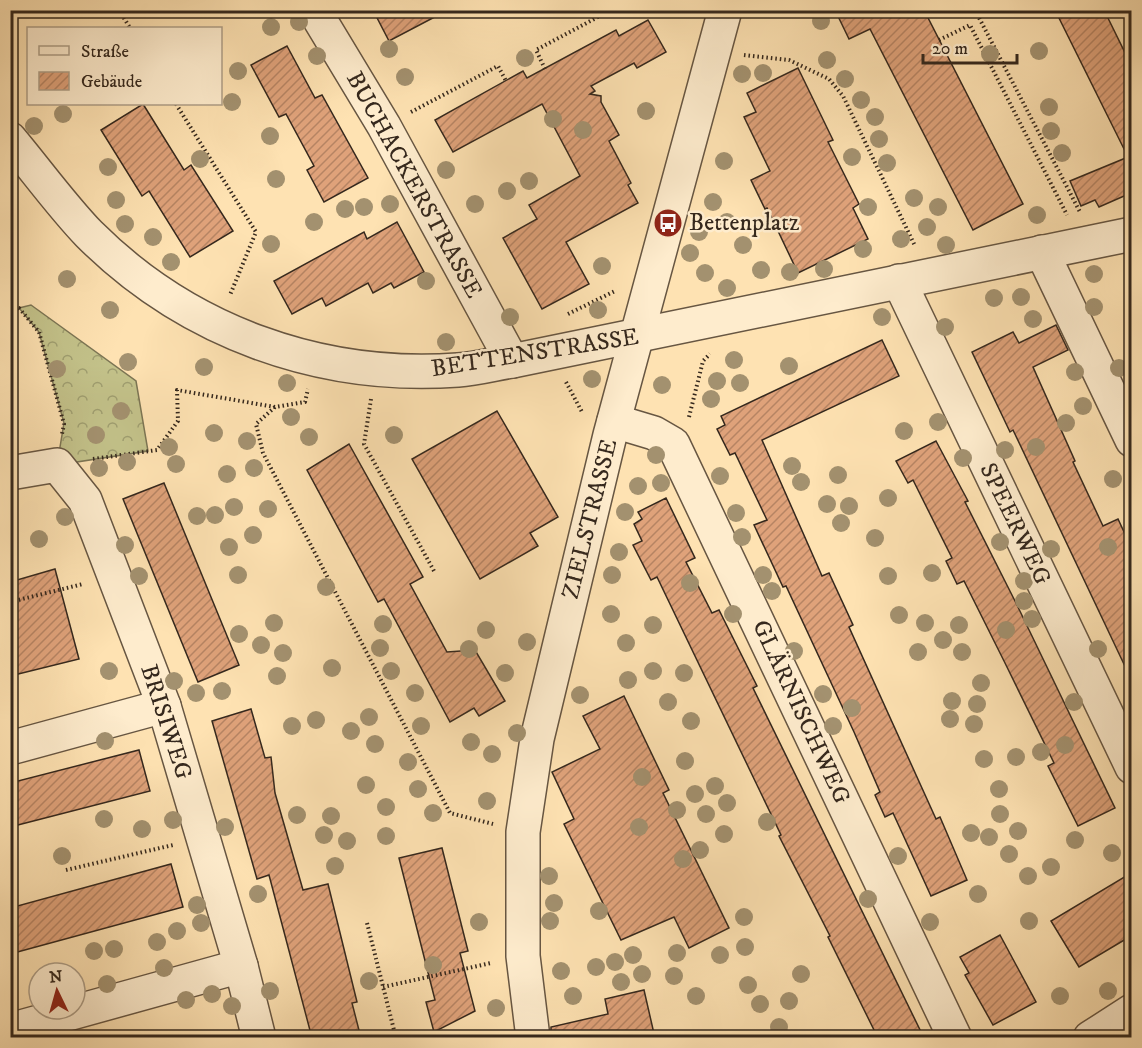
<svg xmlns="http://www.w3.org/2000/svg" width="1142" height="1048" viewBox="0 0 1142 1048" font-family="'IM FELL DW Pica',serif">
  <defs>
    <pattern id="forest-crowns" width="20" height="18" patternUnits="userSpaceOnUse" patternTransform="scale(1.5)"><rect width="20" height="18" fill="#c3c28a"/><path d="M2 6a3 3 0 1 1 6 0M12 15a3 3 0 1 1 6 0" fill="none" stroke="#9f9e70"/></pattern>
    <pattern id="building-hatch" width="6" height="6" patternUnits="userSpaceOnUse" patternTransform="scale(1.5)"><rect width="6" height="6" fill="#dfa27a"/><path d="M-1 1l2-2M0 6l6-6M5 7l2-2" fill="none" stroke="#b68463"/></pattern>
  </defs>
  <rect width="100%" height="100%" fill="#fee2b2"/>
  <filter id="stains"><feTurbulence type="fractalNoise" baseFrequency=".00333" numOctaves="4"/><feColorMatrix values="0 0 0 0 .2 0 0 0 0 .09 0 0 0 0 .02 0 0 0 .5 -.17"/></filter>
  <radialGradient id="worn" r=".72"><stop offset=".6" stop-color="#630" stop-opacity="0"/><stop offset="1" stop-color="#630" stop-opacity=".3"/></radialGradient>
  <path fill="url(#forest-crowns)" stroke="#7c7554" stroke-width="1.5" d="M31,305l105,76 12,70 -91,14 7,-42 -25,-91 -20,-24z"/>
  <g fill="url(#building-hatch)" stroke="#35281d" stroke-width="1.5">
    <path d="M373,10h75l-59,31z"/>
    <path d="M835,10h89l99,194 -50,26 -103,-201 -21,10z"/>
    <path d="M1055,10h49l27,55v128l-32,14 -4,-7 -14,6 -11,-25 58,-24z"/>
    <path d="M648,20l18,32 -29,16 -3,-5 -43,23 4,5 -5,3 11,2v6l18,33 -10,6 22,42 -3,2 10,18 -72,39 23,42 -47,25 -39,-71 34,-19 -8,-14 51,-29 -38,-72 -89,48 -18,-32 88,-49 4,7 89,-48 3,6z"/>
    <path d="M287,46l28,52 7,-3 46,83 -44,24 -17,-32 7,-4 -28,-52 -7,3 -28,-52z"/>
    <path d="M798,68l35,72 -5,2 31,62 -6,4 15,31 -70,34 -31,-65 -2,1 -14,-29 19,-9 -26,-54 12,-5 -9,-19z"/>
    <path d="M143,104l41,66 7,-5 42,66 -43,26 -41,-66 -7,5 -41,-66z"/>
    <path d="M397,222l27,50 -30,16 -3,-5 -18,10 -5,-10 -42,23 -4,-8 -30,16 -18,-33 90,-49 3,7z"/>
    <path d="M1056,325l12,25 -35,17 42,94 -2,1 30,64 15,-7 13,28v132l-118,-249 -3,2 -38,-80 41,-20 6,11z"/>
    <path d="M882,340l17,36 -137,64 60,136 7,-3 24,52 -4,2 87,192 4,-2 27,63 -36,16 -38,-83 -8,4 -10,-22 5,-3 -26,-60 -68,-146 -3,1 -29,-62 13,-5 -32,-67 -5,2 -13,-26 8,-4 -4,-9z"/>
    <path d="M497,411l61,106 -28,16 8,13 -58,33 -68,-120z"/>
    <path d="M936,441l32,60 -3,1 52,103 98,203 -37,18 -30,-60 6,-3 -50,-102 -40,-80 -7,3 -11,-23 6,-3 -39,-78 -5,3 -12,-22z"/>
    <path d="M349,444l74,133 -13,7 37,68 28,-2 30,51 -26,15 -5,-8 -24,14 -66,-123 -6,3 -71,-132z"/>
    <path d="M164,483l75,182 -41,17 -75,-183z"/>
    <path d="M666,498l29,60 -9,4 26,51 7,-3 38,76 -4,2 171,350h-46l-50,-101 2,-1 -51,-100 2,-1 -124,-258 -6,3 -18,-35 9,-4 -8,-17 8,-5 -4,-7z"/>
    <path d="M55,569l24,90 -69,17v-94z"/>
    <path d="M624,696l45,94 -6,3 66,135 -40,20 -15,-31 -53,23 -57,-116 10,-5 -22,-47 48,-23 -17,-33z"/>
    <path d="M251,709l14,49 6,-1 4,36 28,97 25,-6 29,118 -5,1 9,35h-49l-43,-163 -12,4 -45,-158z"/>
    <path d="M139,750l11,41 -140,36v-44z"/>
    <path d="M442,848l26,103 -8,2 15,58 -41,21 -8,-30 9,-2 -36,-142z"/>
    <path d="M171,864l12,43 -173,47v-46z"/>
    <path d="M1131,873v63l-52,31 -28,-46z"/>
    <path d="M1000,935l36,67 -43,23 -28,-50 4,-2 -9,-16z"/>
    <path d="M644,990l11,48h-104v-11l57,-13 -3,-15z"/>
  </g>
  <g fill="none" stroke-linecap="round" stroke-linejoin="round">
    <g stroke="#675642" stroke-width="36">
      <g id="minor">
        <path d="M314,10l70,116 128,235"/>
        <path d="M10,139c26,31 52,67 79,95 98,98 231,146 369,136 18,-1 36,-6 54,-9l620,-127"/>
        <path d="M1042,252l90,188"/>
        <path d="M899,281l233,486"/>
        <path d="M614,421l40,12 19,11 282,594"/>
        <path d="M10,473l47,-8 28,35 79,206 77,260 18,72"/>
        <path d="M10,748l154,-42"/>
        <path d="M10,1030l231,-64"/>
        <path d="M533,1038l-10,-82v-124l14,-93 73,-304 115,-425"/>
        <path d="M1090,1038l42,-27"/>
      </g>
    </g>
    <g stroke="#35281d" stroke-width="4" stroke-dasharray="1.5 3" stroke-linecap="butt">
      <path d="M119,10l11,18"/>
      <path d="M975,10l105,202"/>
      <path d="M939,40l31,-15 97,190"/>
      <path d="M744,55l45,5 40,19 14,17 72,150"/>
      <path d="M545,69l-9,-19 75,-40"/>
      <path d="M176,104l80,128 -26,63"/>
      <path d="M411,112l87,-46 8,15"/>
      <path d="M10,309l9,-1 20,24 25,92 -2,10"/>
      <path d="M568,314l47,-23"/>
      <path d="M566,382l16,30"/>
      <path d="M371,399l-7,45 70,127"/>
      <path d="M275,407l-19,17 7,29 187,360 43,11"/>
      <path d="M689,417l14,-56 7,-7"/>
      <path d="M93,459l64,-9 21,-29 -1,-31 98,17 30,-5 3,-13"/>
      <path d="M10,602l73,-18"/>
      <path d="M66,870l107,-25"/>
      <path d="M10,886l4,-1"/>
      <path d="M367,923l29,115"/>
      <path d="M383,987l108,-24"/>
    </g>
    <use href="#minor" stroke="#feeccd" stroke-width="33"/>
  </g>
  <g fill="#a3916f">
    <circle cx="821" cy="21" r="9"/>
    <circle cx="299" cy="22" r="9"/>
    <circle cx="271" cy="27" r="9"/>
    <circle cx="389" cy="49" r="9"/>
    <circle cx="1039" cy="51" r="9"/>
    <circle cx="990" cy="54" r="9"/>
    <circle cx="317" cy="56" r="9"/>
    <circle cx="525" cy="58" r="9"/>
    <circle cx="827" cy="60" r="9"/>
    <circle cx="238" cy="71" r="9"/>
    <circle cx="763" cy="73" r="9"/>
    <circle cx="742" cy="74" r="9"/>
    <circle cx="405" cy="77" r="9"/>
    <circle cx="845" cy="79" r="9"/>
    <circle cx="861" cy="100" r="9"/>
    <circle cx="232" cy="102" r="9"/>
    <circle cx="1049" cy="107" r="9"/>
    <circle cx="646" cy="111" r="9"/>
    <circle cx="63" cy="114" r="9"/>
    <circle cx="875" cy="117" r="9"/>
    <circle cx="553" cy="119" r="9"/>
    <circle cx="34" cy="126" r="9"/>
    <circle cx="583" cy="130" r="9"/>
    <circle cx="1051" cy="131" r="9"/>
    <circle cx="270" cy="136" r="9"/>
    <circle cx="879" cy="139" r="9"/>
    <circle cx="1062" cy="153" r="9"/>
    <circle cx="852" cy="157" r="9"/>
    <circle cx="200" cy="159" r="9"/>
    <circle cx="724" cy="161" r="9"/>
    <circle cx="887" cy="163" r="9"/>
    <circle cx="108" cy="167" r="9"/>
    <circle cx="446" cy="170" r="9"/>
    <circle cx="276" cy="179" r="9"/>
    <circle cx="529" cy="181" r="9"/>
    <circle cx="507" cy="191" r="9"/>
    <circle cx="914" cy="198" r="9"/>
    <circle cx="116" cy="200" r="9"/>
    <circle cx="713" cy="202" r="9"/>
    <circle cx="390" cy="204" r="9"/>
    <circle cx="475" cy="204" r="9"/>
    <circle cx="364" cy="207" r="9"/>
    <circle cx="868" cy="207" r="9"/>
    <circle cx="938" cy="207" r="9"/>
    <circle cx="345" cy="209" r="9"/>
    <circle cx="1037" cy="215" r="9"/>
    <circle cx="314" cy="222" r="9"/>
    <circle cx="727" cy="222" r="9"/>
    <circle cx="125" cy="224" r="9"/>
    <circle cx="927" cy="227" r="9"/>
    <circle cx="699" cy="232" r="9"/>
    <circle cx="153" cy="237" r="9"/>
    <circle cx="901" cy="239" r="9"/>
    <circle cx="271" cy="244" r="9"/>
    <circle cx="743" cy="245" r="9"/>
    <circle cx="946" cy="245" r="9"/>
    <circle cx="863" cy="249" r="9"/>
    <circle cx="690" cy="253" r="9"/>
    <circle cx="171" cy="262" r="9"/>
    <circle cx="602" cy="266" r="9"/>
    <circle cx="824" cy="269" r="9"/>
    <circle cx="761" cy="270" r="9"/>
    <circle cx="790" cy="272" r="9"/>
    <circle cx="705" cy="273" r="9"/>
    <circle cx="1094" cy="274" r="9"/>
    <circle cx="67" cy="279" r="9"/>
    <circle cx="426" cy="281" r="9"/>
    <circle cx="727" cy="288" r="9"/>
    <circle cx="1021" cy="297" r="9"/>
    <circle cx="994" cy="298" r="9"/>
    <circle cx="1094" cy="307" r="9"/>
    <circle cx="110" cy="310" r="9"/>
    <circle cx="598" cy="310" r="9"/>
    <circle cx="510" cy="317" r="9"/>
    <circle cx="882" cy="317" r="9"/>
    <circle cx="1033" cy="319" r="9"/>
    <circle cx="945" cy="327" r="9"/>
    <circle cx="446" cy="342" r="9"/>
    <circle cx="734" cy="360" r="9"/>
    <circle cx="128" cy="362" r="9"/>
    <circle cx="789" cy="366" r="9"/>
    <circle cx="204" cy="367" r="9"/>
    <circle cx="1119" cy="368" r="9"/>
    <circle cx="57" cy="369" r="9"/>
    <circle cx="1075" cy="372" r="9"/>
    <circle cx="592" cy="379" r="9"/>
    <circle cx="717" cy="381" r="9"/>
    <circle cx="287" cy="383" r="9"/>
    <circle cx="740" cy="383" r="9"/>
    <circle cx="662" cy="385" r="9"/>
    <circle cx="711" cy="399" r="9"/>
    <circle cx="1083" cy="406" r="9"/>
    <circle cx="121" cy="411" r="9"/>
    <circle cx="291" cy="417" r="9"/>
    <circle cx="938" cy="422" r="9"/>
    <circle cx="1066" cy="423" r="9"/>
    <circle cx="904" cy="431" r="9"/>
    <circle cx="214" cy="433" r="9"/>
    <circle cx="96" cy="435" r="9"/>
    <circle cx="394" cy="435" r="9"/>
    <circle cx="309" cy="437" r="9"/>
    <circle cx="247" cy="441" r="9"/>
    <circle cx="169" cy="447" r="9"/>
    <circle cx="1036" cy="447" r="9"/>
    <circle cx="1005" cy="450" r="9"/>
    <circle cx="656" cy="455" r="9"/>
    <circle cx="963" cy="458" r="9"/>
    <circle cx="127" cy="462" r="9"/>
    <circle cx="176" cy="464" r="9"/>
    <circle cx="792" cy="466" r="9"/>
    <circle cx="99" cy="468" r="9"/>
    <circle cx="254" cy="468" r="9"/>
    <circle cx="227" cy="474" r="9"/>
    <circle cx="838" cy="475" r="9"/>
    <circle cx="720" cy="476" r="9"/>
    <circle cx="1113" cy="479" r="9"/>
    <circle cx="801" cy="482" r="9"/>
    <circle cx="661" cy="483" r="9"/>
    <circle cx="638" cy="486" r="9"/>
    <circle cx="888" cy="498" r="9"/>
    <circle cx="827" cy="504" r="9"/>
    <circle cx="849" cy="506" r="9"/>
    <circle cx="234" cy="507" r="9"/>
    <circle cx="268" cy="509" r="9"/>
    <circle cx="625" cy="512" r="9"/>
    <circle cx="736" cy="513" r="9"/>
    <circle cx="215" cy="515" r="9"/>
    <circle cx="197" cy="516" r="9"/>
    <circle cx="65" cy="517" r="9"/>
    <circle cx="841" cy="523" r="9"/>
    <circle cx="253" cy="535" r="9"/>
    <circle cx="742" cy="537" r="9"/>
    <circle cx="875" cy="538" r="9"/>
    <circle cx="39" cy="539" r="9"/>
    <circle cx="1000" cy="542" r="9"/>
    <circle cx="125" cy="545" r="9"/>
    <circle cx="229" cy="547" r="9"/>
    <circle cx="1108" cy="547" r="9"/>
    <circle cx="1051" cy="549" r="9"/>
    <circle cx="619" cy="552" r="9"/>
    <circle cx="932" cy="573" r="9"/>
    <circle cx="238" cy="575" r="9"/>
    <circle cx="612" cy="575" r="9"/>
    <circle cx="763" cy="575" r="9"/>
    <circle cx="139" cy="576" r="9"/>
    <circle cx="888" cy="576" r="9"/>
    <circle cx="1024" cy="581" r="9"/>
    <circle cx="690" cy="583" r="9"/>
    <circle cx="326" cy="587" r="9"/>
    <circle cx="772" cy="591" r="9"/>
    <circle cx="1024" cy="601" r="9"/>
    <circle cx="611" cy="614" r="9"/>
    <circle cx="733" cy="614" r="9"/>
    <circle cx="899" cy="615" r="9"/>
    <circle cx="1032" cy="619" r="9"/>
    <circle cx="274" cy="623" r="9"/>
    <circle cx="925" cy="623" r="9"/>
    <circle cx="383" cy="624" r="9"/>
    <circle cx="653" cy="625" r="9"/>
    <circle cx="959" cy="625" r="9"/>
    <circle cx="486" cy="630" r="9"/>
    <circle cx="1006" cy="630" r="9"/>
    <circle cx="239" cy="634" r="9"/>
    <circle cx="943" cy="640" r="9"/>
    <circle cx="527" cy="642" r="9"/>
    <circle cx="626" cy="643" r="9"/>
    <circle cx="261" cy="645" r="9"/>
    <circle cx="380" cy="648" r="9"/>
    <circle cx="469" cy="649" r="9"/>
    <circle cx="1098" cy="649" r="9"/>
    <circle cx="794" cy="651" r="9"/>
    <circle cx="918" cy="652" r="9"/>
    <circle cx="962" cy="652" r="9"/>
    <circle cx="283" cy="653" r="9"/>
    <circle cx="332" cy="668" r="9"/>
    <circle cx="109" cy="671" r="9"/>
    <circle cx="391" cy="671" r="9"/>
    <circle cx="653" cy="671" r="9"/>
    <circle cx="505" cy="673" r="9"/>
    <circle cx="684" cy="673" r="9"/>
    <circle cx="277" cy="676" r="9"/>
    <circle cx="628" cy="680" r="9"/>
    <circle cx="174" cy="681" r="9"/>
    <circle cx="981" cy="683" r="9"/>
    <circle cx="222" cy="691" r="9"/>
    <circle cx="196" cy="693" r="9"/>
    <circle cx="415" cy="693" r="9"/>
    <circle cx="823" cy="694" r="9"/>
    <circle cx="580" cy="695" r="9"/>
    <circle cx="952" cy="701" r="9"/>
    <circle cx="668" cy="702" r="9"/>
    <circle cx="1074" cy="702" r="9"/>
    <circle cx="977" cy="704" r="9"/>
    <circle cx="852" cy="708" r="9"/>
    <circle cx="369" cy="717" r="9"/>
    <circle cx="950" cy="719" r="9"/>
    <circle cx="316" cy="720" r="9"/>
    <circle cx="691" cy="721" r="9"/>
    <circle cx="974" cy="724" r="9"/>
    <circle cx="292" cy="726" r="9"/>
    <circle cx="421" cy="726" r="9"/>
    <circle cx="833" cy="726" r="9"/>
    <circle cx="351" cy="731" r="9"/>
    <circle cx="517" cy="733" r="9"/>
    <circle cx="105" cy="741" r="9"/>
    <circle cx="471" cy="742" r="9"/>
    <circle cx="375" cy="744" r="9"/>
    <circle cx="1065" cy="745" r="9"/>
    <circle cx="1041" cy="752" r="9"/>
    <circle cx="492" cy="754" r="9"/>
    <circle cx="1016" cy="757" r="9"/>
    <circle cx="984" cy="759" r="9"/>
    <circle cx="685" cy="761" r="9"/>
    <circle cx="408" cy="762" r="9"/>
    <circle cx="642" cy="777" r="9"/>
    <circle cx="366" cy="785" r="9"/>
    <circle cx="715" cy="786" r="9"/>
    <circle cx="418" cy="789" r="9"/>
    <circle cx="999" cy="789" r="9"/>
    <circle cx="695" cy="794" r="9"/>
    <circle cx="487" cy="801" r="9"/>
    <circle cx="727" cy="803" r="9"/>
    <circle cx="386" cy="807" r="9"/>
    <circle cx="677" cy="810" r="9"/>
    <circle cx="433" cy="813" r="9"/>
    <circle cx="706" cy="814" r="9"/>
    <circle cx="1000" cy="814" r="9"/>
    <circle cx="297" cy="815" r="9"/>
    <circle cx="331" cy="816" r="9"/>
    <circle cx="104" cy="819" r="9"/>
    <circle cx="173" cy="820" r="9"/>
    <circle cx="767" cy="822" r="9"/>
    <circle cx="225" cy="827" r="9"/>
    <circle cx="639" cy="827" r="9"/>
    <circle cx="142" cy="829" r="9"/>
    <circle cx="1018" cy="831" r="9"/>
    <circle cx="971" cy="833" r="9"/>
    <circle cx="724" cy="834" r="9"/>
    <circle cx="324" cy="835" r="9"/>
    <circle cx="386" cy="836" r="9"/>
    <circle cx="989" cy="837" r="9"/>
    <circle cx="1075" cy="840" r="9"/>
    <circle cx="347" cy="841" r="9"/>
    <circle cx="700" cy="850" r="9"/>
    <circle cx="1112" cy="853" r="9"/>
    <circle cx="1009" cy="854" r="9"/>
    <circle cx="62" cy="856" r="9"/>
    <circle cx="898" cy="856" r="9"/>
    <circle cx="683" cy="859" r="9"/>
    <circle cx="335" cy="866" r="9"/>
    <circle cx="1051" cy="867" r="9"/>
    <circle cx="549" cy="876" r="9"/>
    <circle cx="1028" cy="876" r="9"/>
    <circle cx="258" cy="894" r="9"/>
    <circle cx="978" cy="894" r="9"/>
    <circle cx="868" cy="899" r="9"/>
    <circle cx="554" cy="903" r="9"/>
    <circle cx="197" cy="905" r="9"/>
    <circle cx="599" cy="911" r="9"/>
    <circle cx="744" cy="917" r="9"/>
    <circle cx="550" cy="921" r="9"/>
    <circle cx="1029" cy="921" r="9"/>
    <circle cx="479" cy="922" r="9"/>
    <circle cx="930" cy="922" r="9"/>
    <circle cx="201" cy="923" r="9"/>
    <circle cx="177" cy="931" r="9"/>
    <circle cx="157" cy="942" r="9"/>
    <circle cx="745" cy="947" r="9"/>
    <circle cx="114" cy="949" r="9"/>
    <circle cx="94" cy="951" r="9"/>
    <circle cx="677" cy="953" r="9"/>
    <circle cx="633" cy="955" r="9"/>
    <circle cx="720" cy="955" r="9"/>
    <circle cx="615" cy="962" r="9"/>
    <circle cx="433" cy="965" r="9"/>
    <circle cx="596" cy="967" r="9"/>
    <circle cx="164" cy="968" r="9"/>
    <circle cx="561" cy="971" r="9"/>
    <circle cx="642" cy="974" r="9"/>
    <circle cx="801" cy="974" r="9"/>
    <circle cx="674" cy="976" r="9"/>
    <circle cx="369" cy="981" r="9"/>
    <circle cx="621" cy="982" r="9"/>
    <circle cx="107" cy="984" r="9"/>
    <circle cx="748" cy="985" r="9"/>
    <circle cx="270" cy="991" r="9"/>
    <circle cx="1108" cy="991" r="9"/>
    <circle cx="212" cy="994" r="9"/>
    <circle cx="573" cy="996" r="9"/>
    <circle cx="696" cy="996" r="9"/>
    <circle cx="1060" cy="996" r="9"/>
    <circle cx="186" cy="1000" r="9"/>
    <circle cx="789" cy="1001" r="9"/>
    <circle cx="760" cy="1004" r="9"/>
    <circle cx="232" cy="1006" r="9"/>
    <circle cx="496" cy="1008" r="9"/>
    <circle cx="779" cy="1027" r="9"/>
  </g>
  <defs>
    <g id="bus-disc" transform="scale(1.5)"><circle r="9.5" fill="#8f2418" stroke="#feeccd"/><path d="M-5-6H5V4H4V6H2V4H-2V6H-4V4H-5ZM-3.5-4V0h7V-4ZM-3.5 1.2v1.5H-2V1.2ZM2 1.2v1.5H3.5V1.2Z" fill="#fff"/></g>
  </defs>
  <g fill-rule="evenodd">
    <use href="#bus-disc" x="668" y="223"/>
  </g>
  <g text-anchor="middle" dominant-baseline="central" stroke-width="5" stroke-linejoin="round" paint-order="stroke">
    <g font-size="24" fill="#35281d" stroke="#feeccd">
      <text transform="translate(414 185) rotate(61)">BUCHACKERSTRASSE</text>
      <text transform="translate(535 353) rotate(-9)">BETTENSTRASSE</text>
      <text transform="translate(590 519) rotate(-76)">ZIELSTRASSE</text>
      <text transform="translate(1015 524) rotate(64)">SPEERWEG</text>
      <text transform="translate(801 712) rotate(65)">GLÄRNISCHWEG</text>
      <text transform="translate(166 722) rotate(72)">BRISIWEG</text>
    </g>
    <g font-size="24" fill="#35281d" stroke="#feeccd" text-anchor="start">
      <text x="689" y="223">Bettenplatz</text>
    </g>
  </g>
  <rect width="1142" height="1048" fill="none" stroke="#fee2b2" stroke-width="36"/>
  <rect x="12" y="12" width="1118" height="1024" fill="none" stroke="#35281d" stroke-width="3"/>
  <rect x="18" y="18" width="1106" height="1012" fill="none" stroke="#35281d" stroke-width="1.5"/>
  <rect x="27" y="27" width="195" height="78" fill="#feeccd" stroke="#ae9e87" stroke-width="1.5"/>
  <rect x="39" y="46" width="30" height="9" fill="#feeccd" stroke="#ae9e87" stroke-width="1.5"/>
  <text x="81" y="57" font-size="18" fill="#35281d">Straße</text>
  <rect x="39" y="72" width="30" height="18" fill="url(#building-hatch)" stroke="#ae9e87" stroke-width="1.5"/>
  <text x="81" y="87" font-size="18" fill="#35281d">Gebäude</text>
  <g transform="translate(57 991) rotate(355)"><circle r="28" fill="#feeccd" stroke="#ae9e87" stroke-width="1.5"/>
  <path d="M0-4.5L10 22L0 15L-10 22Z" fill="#8f2418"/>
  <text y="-9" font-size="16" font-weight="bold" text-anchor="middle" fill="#35281d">N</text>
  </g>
  <path d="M923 54v9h94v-9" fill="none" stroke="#35281d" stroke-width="3"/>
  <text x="932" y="54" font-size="18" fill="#35281d" stroke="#feeccd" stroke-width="4.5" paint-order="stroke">20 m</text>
  <rect width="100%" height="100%" filter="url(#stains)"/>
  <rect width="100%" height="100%" fill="url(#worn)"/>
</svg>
